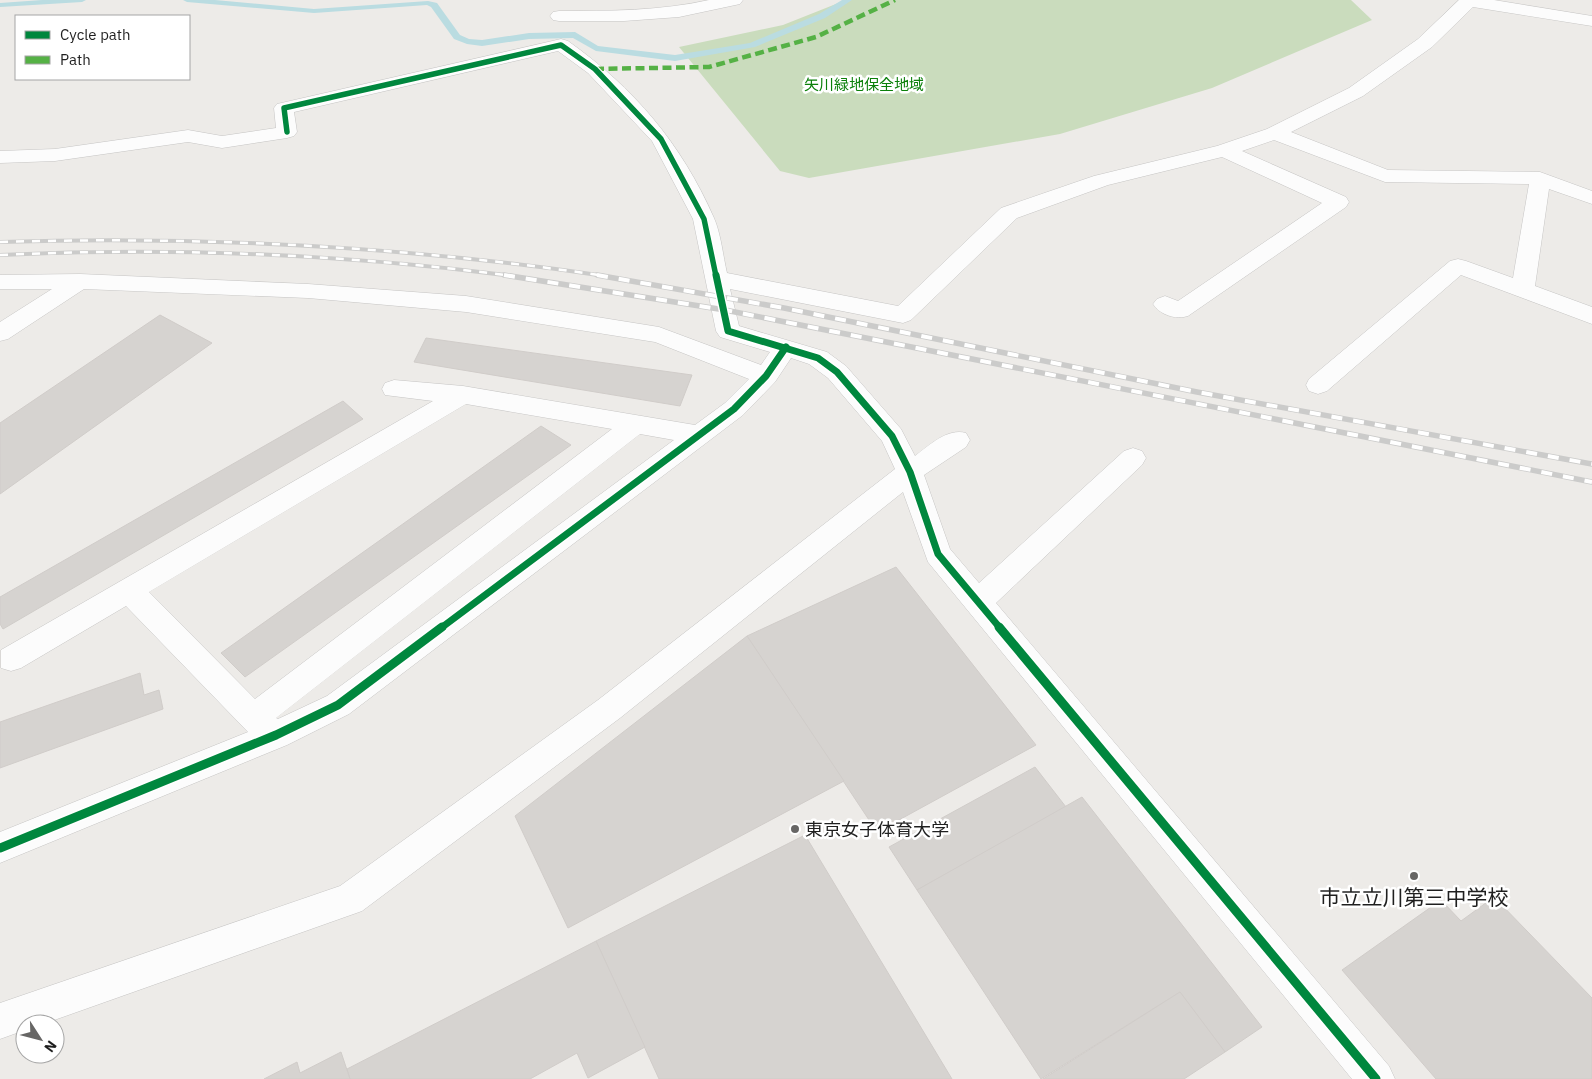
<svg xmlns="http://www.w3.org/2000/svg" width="1592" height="1079" viewBox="0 0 1592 1079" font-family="'IBM Plex Sans','Noto Sans JP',sans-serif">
  <rect width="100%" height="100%" fill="#edebe8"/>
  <path fill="#cadcbd" d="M846,0h505l21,20 -160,68 -152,46 -251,44 -29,-7 -101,-124 104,-22z"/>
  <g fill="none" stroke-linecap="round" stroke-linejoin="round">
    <g fill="#badce1" fill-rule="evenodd">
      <path d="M42,0h44l-4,2 -82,5v-4z"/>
      <path d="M183,0h32l99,9 114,-8 9,2 23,32 9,4 13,1 47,-7 46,-1 23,14 77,9 75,-12 69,-29 23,-14h10l-27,18 -70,29 -80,14 -79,-10 -23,-13 -44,1 -47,7 -15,-2 -13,-5 -23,-32 -4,-2 -113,8 -127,-11z"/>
    </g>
  </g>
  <g fill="#d6d3d0" stroke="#d0ccc9">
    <path d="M160,315l52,28 -212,151v-71z"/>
    <path d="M426,338l266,37 -12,31 -266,-44z"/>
    <path d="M343,401l20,18 -360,210 -3,-5v-27z"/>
    <path d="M541,426l30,19 -326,232 -24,-24z"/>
    <path d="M896,567l140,178 -159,87 -130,-196z"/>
    <path d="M747,636l97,145 -276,147 -53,-112z"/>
    <path d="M140,673l4,22 15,-5 4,19 -163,59v-46z"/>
    <path d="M1035,767l31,40 -149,83 -28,-43z"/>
    <path d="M1082,797l180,230 -37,25 -45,-60 -139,87 -124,-189z"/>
    <path d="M805,835l147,244h-293l-63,-138z"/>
    <path d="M1494,897l98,101v81h-156l-94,-109 99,-70 20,21z"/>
    <path d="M596,941l49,106 -57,31 -11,-25 -47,26h-180l-3,-10z"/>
    <path d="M1180,992l45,60 -41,27h-141z"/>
    <path d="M341,1052l9,27h-86l33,-17 3,11z"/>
  </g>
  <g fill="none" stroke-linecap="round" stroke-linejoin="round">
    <g stroke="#c6c5c4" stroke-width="1">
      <g id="minor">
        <path d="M709,0h34l-3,4 -61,13 -55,4h-65l-6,-1 -3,-4 3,-4 6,-1c51,0 101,0 150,-11z"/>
        <path d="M1459,0h35l98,16v10l-119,-19 -41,40 -69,49 -72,36 97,38 152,2 52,19v13l-43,-15 -14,97 57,21v17l-131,-49 -134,116 -9,3 -9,-3 -3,-6 3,-6 141,-118 8,-2 8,2 47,17 16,-94 -144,-2 -111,-42 -32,11 104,46 3,5 -3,5 -158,109c-12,4 -28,-1 -35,-12l4,-5 8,-3 13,5 144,-98 -100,-46 -114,28 -91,33 -106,102 -8,3 -173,-34 9,37 88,26 19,14 55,63 14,27c15,-11 32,-28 51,-23l4,7 -4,7 -42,28 26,74 29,34 145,-132 9,-3 9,3 4,7 -4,7 -146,138 393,463 6,13h-43l-424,-517 -25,-70 -283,226 -258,193 -319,113h-18v6l-25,9v-36l340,-117 258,-186 297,-231 -13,-28 -54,-63 -19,-14 -18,-6 -16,24 -32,33 -394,299 -62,31 -287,118v-31l248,-100 -122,-126 -105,62 -10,3 -10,-3v-18l432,-249 -48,-6 -3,-6 3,-6 9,-3 69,6 232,39 30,-22 24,-24 -94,-37 -189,-30 -158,-14 -224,-9 -76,50 -8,2v-19l52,-33h-52v-14l80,-1 228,10 158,12 193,31 102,38 9,-13 -50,-15 -4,-6 -23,-112 -41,-78 -64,-68 -30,-22 -264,61 3,20 -3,4 -7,2 -65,10 -34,-6 -133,19 -55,2v-12l55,-2 133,-19 34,6 54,-8 -2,-20 3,-4 284,-65 7,2c66,47 113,102 146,177 7,16 9,38 13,55l171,33 103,-98 93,-32 123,-30 50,-17 82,-41 69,-49zM466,404l146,25 -357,270 -106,-107zM640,434l34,6 -347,256 -49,23 -2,-1z"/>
      </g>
    </g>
    <use href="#minor" fill="#fcfcfc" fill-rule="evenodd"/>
    <g stroke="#cbcbca" stroke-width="4">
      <g id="rail-far1">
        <path d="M0,242c203,-6 404,4 605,34"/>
        <path d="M0,255c172,-8 343,-1 513,21"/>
      </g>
    </g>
    <g stroke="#cbcbca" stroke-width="5.5">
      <g id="rail">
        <path d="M504,275l221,35 867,172"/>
        <path d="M597,275l187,33 413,84 395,72"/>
      </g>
    </g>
    <use href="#rail-far1" stroke="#fff" stroke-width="2.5" stroke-dasharray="8" stroke-linecap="butt"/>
    <use href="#rail" stroke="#fff" stroke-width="4" stroke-dasharray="11" stroke-linecap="butt"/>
    <path stroke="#55b145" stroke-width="4.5" stroke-dasharray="9 4.5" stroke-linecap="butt" d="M595,69l114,-2 107,-30 79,-37"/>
    <g stroke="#fff" stroke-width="8">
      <path id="cycleway-far2" d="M287,132l-3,-24 277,-63 34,24 66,70 43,80 12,57"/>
    </g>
    <g stroke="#fff" stroke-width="10">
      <g id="cycleway-far1">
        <path d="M716,275l12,56 90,27 19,14 55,64 18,36 28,82 62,74"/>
        <path d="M441,628l293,-219 32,-33 20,-29"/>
      </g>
    </g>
    <g stroke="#fff" stroke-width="12">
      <g id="cycleway">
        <path d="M999,627l377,452"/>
        <path d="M0,848l276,-113 62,-30 104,-78"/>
      </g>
    </g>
    <use href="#cycleway-far2" stroke="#00873e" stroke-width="5.5"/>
    <use href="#cycleway-far1" stroke="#00873e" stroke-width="7"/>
    <use href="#cycleway" stroke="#00873e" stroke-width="9"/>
  </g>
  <g fill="#676665" stroke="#fff" stroke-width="2">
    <circle cx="795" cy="829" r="5"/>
    <circle cx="1414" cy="876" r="5"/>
  </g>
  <g text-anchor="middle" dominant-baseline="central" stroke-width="5" stroke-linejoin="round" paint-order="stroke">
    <g font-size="15" fill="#0b800a" stroke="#fff">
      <text x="864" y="84">矢川緑地保全地域</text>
    </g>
    <g font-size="18" fill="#1f1f1f" stroke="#fff" text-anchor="start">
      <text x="805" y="829">東京女子体育大学</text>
    </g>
    <g font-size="21" fill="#1f1f1f" stroke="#fff">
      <text x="1414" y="897">市立立川第三中学校</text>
    </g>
  </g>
  <rect x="15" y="15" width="175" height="65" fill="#ffffff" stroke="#a5a5a5"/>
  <rect x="25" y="31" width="25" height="8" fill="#00873e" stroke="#a5a5a5"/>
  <text x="60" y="40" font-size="15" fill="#1f1f1f">Cycle path</text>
  <rect x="25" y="56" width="25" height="8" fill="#55b145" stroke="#a5a5a5"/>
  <text x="60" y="65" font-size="15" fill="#1f1f1f">Path</text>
  <g transform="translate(40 1039) rotate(126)"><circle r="24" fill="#ffffff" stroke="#a5a5a5"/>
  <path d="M0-4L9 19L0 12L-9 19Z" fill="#676665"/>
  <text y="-8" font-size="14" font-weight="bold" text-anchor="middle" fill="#1f1f1f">N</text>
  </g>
</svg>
